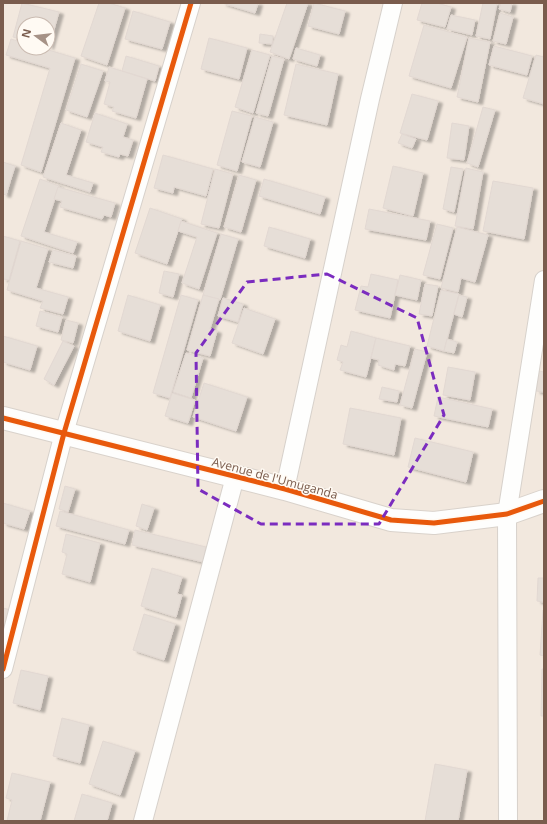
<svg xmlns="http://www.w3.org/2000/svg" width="547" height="824" viewBox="0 0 547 824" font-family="'Open Sans',sans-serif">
  <defs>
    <filter id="shadow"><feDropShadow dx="4.5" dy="2.5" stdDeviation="1" flood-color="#0004"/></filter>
  </defs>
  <rect width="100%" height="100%" fill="#f9f5f0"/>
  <path fill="#f2e8de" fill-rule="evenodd" d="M3,3h541v818h-541zM24,24h24v24h-24z"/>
  <g fill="#e6ded7" stroke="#e2d8d2" filter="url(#shadow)">
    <path d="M22,3l37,9 -10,35 -1,-1v-22h-24v16l-11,-3z"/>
    <path d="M99,3h10l16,5 -18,57 -26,-9z"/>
    <path d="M222,3h36l-3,10z"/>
    <path d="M287,3h21l-19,56 -19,-7z"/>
    <path d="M314,3l31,8 -6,23 -31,-8z"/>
    <path d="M422,3h15l14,4 -6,20 -28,-7z"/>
    <path d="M483,3h14l-7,36 -14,-3z"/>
    <path d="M501,3h11l-2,9 -11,-3z"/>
    <path d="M133,11l37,11 -8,27 -37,-10z"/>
    <path d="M500,13l13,4 -7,27 -13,-3z"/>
    <path d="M451,15l24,5 -3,15 -25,-6z"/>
    <path d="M424,25l43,12 -16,51 -42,-12z"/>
    <path d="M260,34l13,2 -1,8 -13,-1z"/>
    <path d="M209,38l38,10 -8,31 -38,-10z"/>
    <path d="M469,38l21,4 -12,60 -21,-5z"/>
    <path d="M11,39l13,4v5h18l33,10 -34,114 -20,-7 29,-97 -44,-13z"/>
    <path d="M494,46l38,10 -5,19 -38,-10z"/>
    <path d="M296,48l24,7 -3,11 -24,-7z"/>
    <path d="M252,50l18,5 -17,58 -18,-6z"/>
    <path d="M536,55l8,2v47l-21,-6z"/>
    <path d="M126,56l33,10 -4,15 -33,-10z"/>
    <path d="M272,56l12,3 -16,57 -12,-3z"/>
    <path d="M81,64l22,7 -16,46 -21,-7z"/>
    <path d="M296,64l42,10 -11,51 -43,-10z"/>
    <path d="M109,67l38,12 -11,39 -24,-7 2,-4 -10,-3 6,-22 -5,-1z"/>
    <path d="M412,94l26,7 -11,39 -27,-7z"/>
    <path d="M483,107l12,3 -17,57 -11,-4z"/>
    <path d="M232,111l20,5 -15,55 -20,-6z"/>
    <path d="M95,113l32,11 -4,13 10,3 -5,16 -8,-2 -1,3 -18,-5 2,-5 -17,-5z"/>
    <path d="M255,117l18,5 -13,45 -18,-5z"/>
    <path d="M61,123l20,7 -15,45 27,8 -3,9 -47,-15z"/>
    <path d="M452,123l17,3 -5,34 -17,-2z"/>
    <path d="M402,134l14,5 -4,9 -14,-5z"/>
    <path d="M163,155l50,14 -7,27 -32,-9 -1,6 -19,-5z"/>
    <path d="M3,162l12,4 -9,29 -3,-1z"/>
    <path d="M393,166l30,7 -10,43 -30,-8z"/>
    <path d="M451,167l12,2 -9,43 -11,-3z"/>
    <path d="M466,168l17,4 -10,57 -18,-3z"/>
    <path d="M215,169l18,5 -14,54 -18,-4z"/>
    <path d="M239,175l17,5 -15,52 -17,-5z"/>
    <path d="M40,179l19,7 -15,46 33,10 -4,11 -52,-17z"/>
    <path d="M264,179l61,18 -5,17 -61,-18z"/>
    <path d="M493,181l40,7 -9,51 -41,-8z"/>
    <path d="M58,187l57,16 -4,14 -7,-2 -2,4 -42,-12 2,-6 -8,-2z"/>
    <path d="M150,208l32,11 -15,45 -32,-11z"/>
    <path d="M369,209l61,12 -4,19 -61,-11z"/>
    <path d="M181,221l36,12 -18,56 -17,-6 15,-46 -19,-6z"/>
    <path d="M437,224l16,4 -13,51 -17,-4z"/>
    <path d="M269,227l41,12 -5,19 -41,-12z"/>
    <path d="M457,227l31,8 -13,47 -14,-4 -3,14 -17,-4z"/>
    <path d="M221,234l17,5 -18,61 -17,-5z"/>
    <path d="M3,236l17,5 -11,39 -6,-1z"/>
    <path d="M21,241l27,8 -12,39 32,9 -5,17 -23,-6 3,-7 -36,-11z"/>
    <path d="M53,250l23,6 -3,12 -24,-6z"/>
    <path d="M164,271l15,3 -6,23 -14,-4z"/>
    <path d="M371,274l27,6 -8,38 -35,-8 6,-24 7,1z"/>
    <path d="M400,275l21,5 -4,20 -22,-5z"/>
    <path d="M425,284l13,2 -6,30 -13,-2z"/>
    <path d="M441,290l18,4 -15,57 -17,-5z"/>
    <path d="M128,295l32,10 -10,36 -32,-10z"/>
    <path d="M181,295l17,5 -28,98 -17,-5z"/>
    <path d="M203,295l16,4 -9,30 7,2 -7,25 -23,-6z"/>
    <path d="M459,295l8,2 -5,20 -8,-3z"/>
    <path d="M223,298l20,6 -5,18 -20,-6z"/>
    <path d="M244,308l31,11 -12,35 -31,-11z"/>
    <path d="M40,311l22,6 -4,15 -22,-6z"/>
    <path d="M66,320l12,3 -5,20 -12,-3z"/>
    <path d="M351,331l25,7 -10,39 -26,-7 3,-8 -6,-2 4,-15 6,2z"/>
    <path d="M3,336l34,10 -7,24 -27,-8z"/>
    <path d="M376,338l34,8 -5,20 -10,-2 -1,6 -16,-5 1,-5 -8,-2z"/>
    <path d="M447,339l10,3 -3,11 -10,-2z"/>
    <path d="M63,341l11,5 -20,39 -10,-6z"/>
    <path d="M415,349l12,3 -15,56 -12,-3z"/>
    <path d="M186,353l17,5 -12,40 -18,-6z"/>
    <path d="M448,367l27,5 -5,28 -27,-5z"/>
    <path d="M539,371l5,1v20l-8,-1z"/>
    <path d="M204,383l43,14 -11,34 -43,-14z"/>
    <path d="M382,387l17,4 -2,11 -18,-3z"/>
    <path d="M172,393l23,7 -7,23 -23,-7z"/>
    <path d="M438,397l54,12 -4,18 -54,-11z"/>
    <path d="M350,408l51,10 -7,37 -51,-11z"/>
    <path d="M415,438l58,14 -7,30 -58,-15z"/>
    <path d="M65,486l10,3 -7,23 -9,-3z"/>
    <path d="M3,503l27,8 -6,18 -21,-6z"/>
    <path d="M142,504l12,4 -7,22 -11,-4z"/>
    <path d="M60,511l69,19 -4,14 -69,-18z"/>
    <path d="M135,530l71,17 -3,15 -71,-17z"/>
    <path d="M66,534l34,9 -10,39 -28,-8 5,-20 -5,-2z"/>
    <path d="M152,568l30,9 -5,17 5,1 -6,22 -35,-11z"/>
    <path d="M538,578h6v24l-7,-1z"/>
    <path d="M3,608l8,2 -5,16 -3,-1z"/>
    <path d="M543,610h1v46l-4,-1z"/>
    <path d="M144,614l31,10 -11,36 -31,-10z"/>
    <path d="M542,669h2v47h-3z"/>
    <path d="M21,670l27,6 -8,34 -27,-7z"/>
    <path d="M62,718l27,7 -9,38 -27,-7z"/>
    <path d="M103,741l32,10 -15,44 -31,-11z"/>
    <path d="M435,764l32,6 -9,51h-33z"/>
    <path d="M12,773l38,9 -10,39h-33l5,-21 -6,-2z"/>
    <path d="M82,794l30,9 -5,18h-33z"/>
  </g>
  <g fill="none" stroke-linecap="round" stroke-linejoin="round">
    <g stroke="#d7d1cb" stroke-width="20">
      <g id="street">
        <path d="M285,489l85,-390 23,-96"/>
        <path d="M3,669l61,-236 127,-430"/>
        <path d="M143,821l92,-344"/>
        <path d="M508,821l-1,-307 37,-234"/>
      </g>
    </g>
    <g stroke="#d9d2cb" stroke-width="24">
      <path id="secondary" d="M3,418l282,71 106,31 43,3 73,-9 37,-13"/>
    </g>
    <use href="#street" stroke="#fefefd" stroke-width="18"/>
    <use href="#secondary" stroke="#fefefd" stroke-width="22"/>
    <g stroke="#fffaf3" stroke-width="8">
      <g id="cycleway">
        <path d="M3,418l282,71 106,31 43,3 73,-9 37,-13"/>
        <path d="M3,669l61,-236 127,-430"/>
      </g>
    </g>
    <use href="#cycleway" stroke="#e8590c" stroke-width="5"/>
  </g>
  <path fill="none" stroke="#7b2cbf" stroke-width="3" stroke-dasharray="8 5" stroke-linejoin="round" d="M327,274l90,44 27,97 -65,109h-118l-63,-35 -2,-136 51,-71z"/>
  <g text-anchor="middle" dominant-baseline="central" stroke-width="3" stroke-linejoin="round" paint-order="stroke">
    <g font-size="12" fill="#7a5c4d" stroke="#fffaf3">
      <text transform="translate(275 478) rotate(15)">Avenue de l'Umuganda</text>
    </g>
  </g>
  <rect width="547" height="824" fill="none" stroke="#7a5c4d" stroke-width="8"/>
  <g transform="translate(36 36) rotate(285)"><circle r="19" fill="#fffaf3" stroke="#cabbb1"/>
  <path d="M0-3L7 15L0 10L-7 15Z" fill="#a69286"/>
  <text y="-6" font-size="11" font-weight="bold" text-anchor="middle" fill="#7a5c4d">N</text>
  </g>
</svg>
